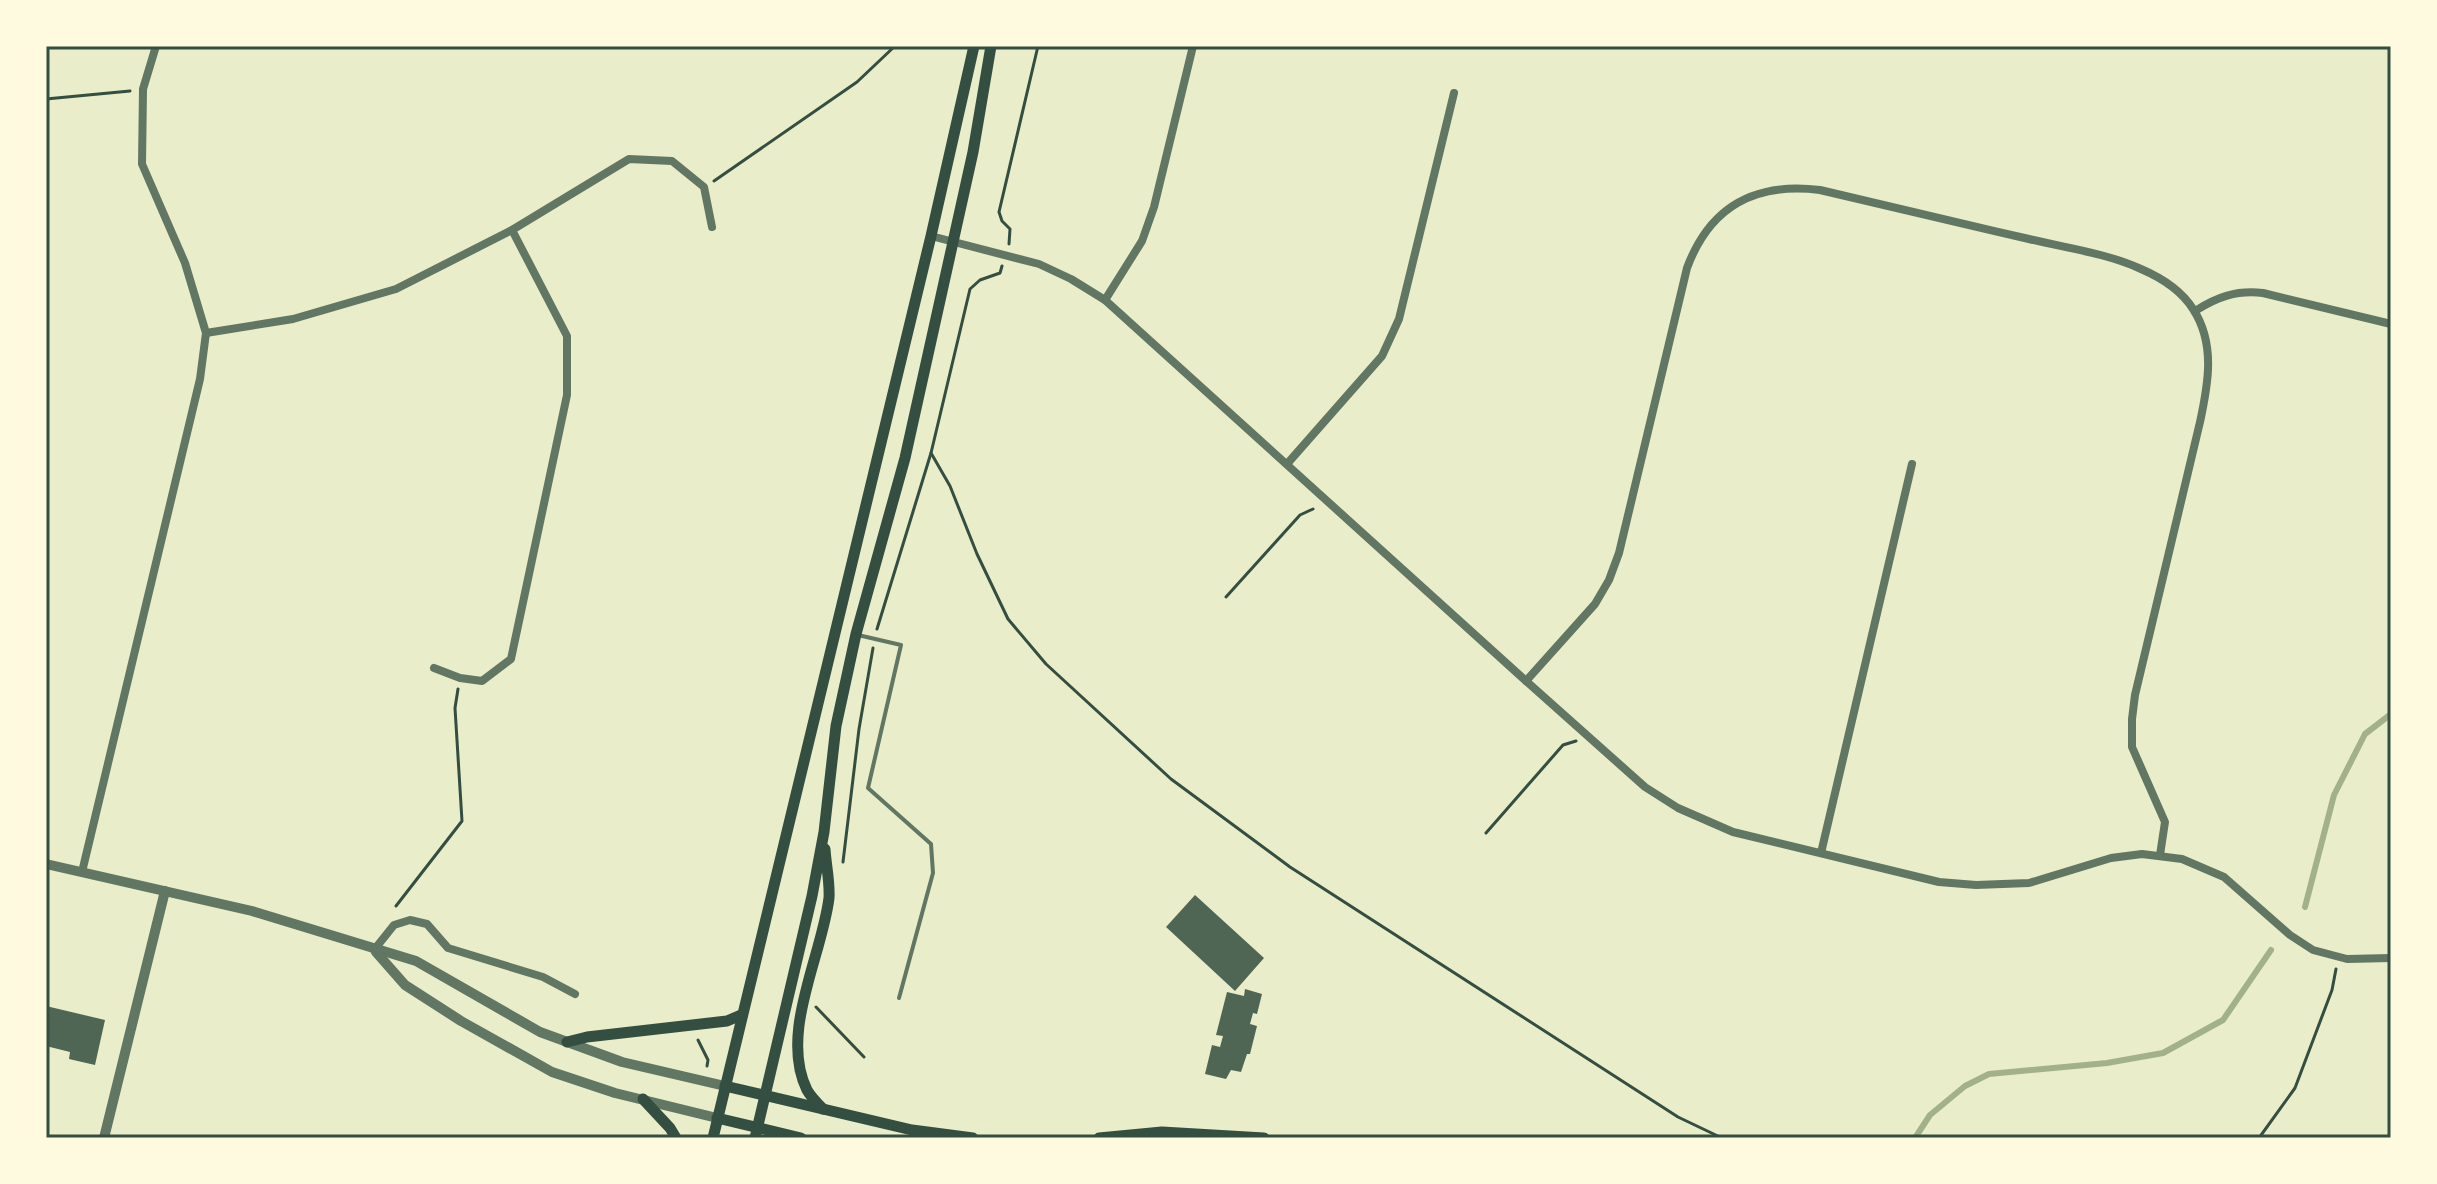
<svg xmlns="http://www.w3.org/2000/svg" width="2437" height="1184" viewBox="0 0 2437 1184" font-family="Jost,sans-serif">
  <rect width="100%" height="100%" fill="#e9edc9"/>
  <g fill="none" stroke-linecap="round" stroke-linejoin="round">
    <g stroke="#a3b18a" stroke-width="6">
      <path d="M2305,907l29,-112 31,-61 26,-20"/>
      <path d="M1915,1138l15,-23 35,-29 24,-12 118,-11 56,-10 60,-33 48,-70"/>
    </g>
  </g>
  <g fill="#4f6655">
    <path d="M1195,895l69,63 -29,33 -69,-64z"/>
    <path d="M1245,989l17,5 -5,20 -4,-1 -3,11 7,2 -7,28h-3l-6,18 -10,-2 -5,9 -21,-5 7,-29 8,2 3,-11 -7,-1 11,-43 17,4z"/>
    <path d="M46,1006l59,14 -10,45 -26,-6 1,-7 -24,-6z"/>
  </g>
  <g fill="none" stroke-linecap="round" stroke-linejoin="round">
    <g stroke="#344e41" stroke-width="3">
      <path d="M46,99l84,-8"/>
      <path d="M714,181l143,-99 38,-36"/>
      <path d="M1009,244l1,-15 -8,-8 -3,-9 39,-166"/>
      <path d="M1002,266l-2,7 -20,7 -10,9 -39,164 19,33 27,68 31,65 38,45 125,115 119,88 388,250 44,21"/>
      <path d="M1226,597l74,-82 13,-6"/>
      <path d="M877,629l54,-176"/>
      <path d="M1486,833l77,-88 13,-4"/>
      <path d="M843,862l16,-133 14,-81"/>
      <path d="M396,906l66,-85 -7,-113 3,-19"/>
      <path d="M816,1007l48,50"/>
      <path d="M698,1040l10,20 -1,6"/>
      <path d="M2259,1138l36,-50 37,-98 4,-21"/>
    </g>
    <path stroke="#617663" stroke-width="4" d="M858,635l43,10 -33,143 63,56 2,29 -34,125"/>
    <g stroke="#617663" stroke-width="8">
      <path d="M931,236l108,28 32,15 34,21 421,381 119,106 33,21 55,24 206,50 37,3 53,-2 82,-25 31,-4 40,5 42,18 66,58 23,15 34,9 44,-1"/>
      <path d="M1105,300l37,-59 12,-34 39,-161"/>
      <path d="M2195,311c22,-14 41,-21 68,-18l128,31"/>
      <path d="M206,333l87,-14 103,-30 116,-59 117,-71 43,2 32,26 8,40"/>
      <path d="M1287,464l95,-108 17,-37 55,-226"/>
      <path d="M434,668l26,10 22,3 29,-22 56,-264v-59l-55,-106"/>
      <path d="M1526,681l69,-77 14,-24 10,-27 68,-285c23,-62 68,-86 133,-78 69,16 139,33 209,49 37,9 77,14 112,30 21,9 40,21 52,40 23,35 15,76 7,113l-65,273 -3,24v28l33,75 -5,33"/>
      <path d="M1821,853l91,-389"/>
      <path d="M82,872l118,-493 6,-46 -21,-70 -43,-99 1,-75 13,-43"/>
      <path d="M374,950l20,-25 16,-5 17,4 21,24 95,29 32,17"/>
    </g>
    <g stroke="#617663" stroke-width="10">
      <path d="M46,864l206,47 164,50 124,71 82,30 103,24"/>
      <path d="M376,952l29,33 56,36 91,51 63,21 102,25"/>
      <path d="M104,1138l61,-247"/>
    </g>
    <g stroke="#344e41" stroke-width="11">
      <path d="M567,1042l20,-5 140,-16 14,-6"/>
      <path d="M725,1086l187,44 61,8"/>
      <path d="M643,1099l27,29 6,10"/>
      <path d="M823,1109c-6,-6 -12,-12 -16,-19 -28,-57 15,-134 22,-192 1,-16 -3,-33 -4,-49"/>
      <path d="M717,1118l84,20"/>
      <path d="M713,1138l218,-902 43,-190"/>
      <path d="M755,1138l57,-242 12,-64 12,-106 20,-92 49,-176 68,-306 18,-106"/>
      <path d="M1099,1138l63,-6 102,6"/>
    </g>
  </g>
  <rect width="2437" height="1184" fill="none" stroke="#fefae0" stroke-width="96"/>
  <rect x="48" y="48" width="2341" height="1088" fill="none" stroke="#344e41" stroke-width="3"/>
</svg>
